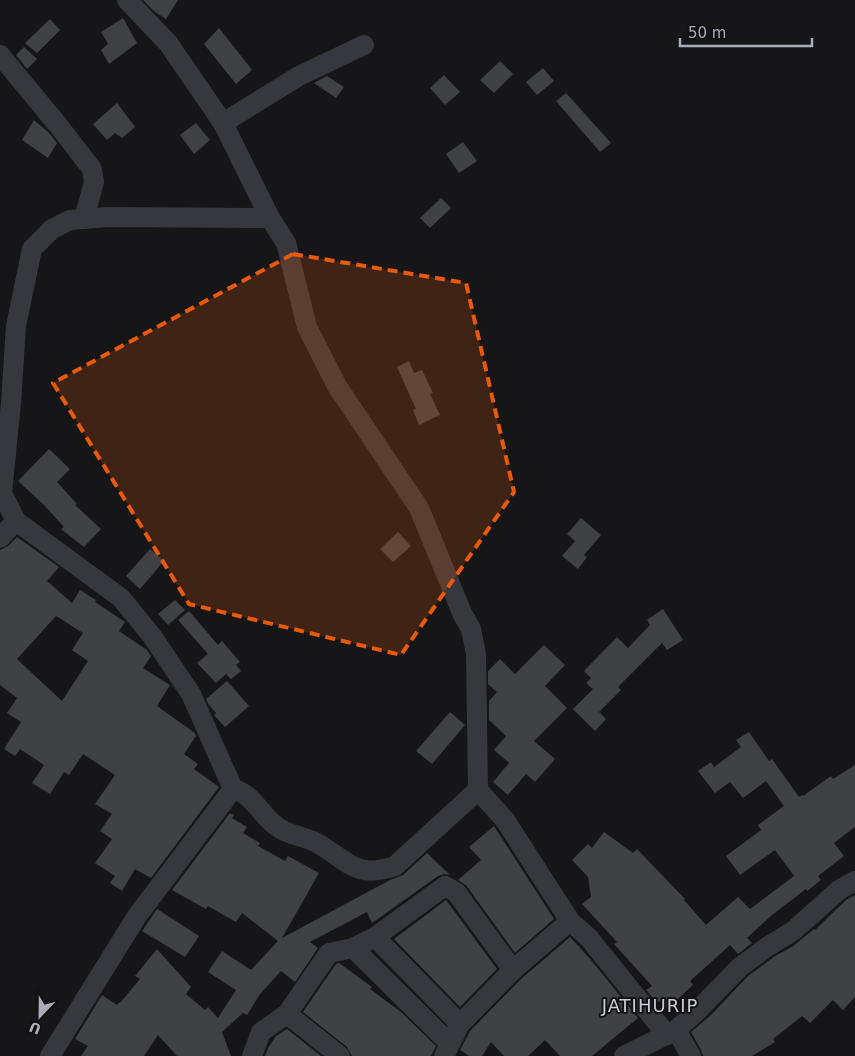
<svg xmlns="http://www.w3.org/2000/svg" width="855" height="1056" viewBox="0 0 855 1056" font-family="'DejaVu Sans',sans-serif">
  <rect width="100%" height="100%" fill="#161618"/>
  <g fill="#404145" fill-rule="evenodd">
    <path d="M143,0h35l-12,19 -11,-7z"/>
    <path d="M123,18l14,25 -28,21 -8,-14 7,-6 -7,-12z"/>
    <path d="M50,19l10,11 -23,23 -12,-10z"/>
    <path d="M219,28l33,42 -16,14 -32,-40z"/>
    <path d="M24,47l13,12 -10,10 -11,-14z"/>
    <path d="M500,61l13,13 -19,19 -14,-13z"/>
    <path d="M543,68l11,13 -17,14 -11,-13z"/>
    <path d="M444,75l16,17 -15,13 -15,-17z"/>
    <path d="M327,76l17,11 -8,11 -22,-15z"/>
    <path d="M566,93l45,50 -11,9 -44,-51z"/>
    <path d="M117,103l18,24 -13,11 -7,-5 -8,7 -14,-16z"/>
    <path d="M34,120l15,13 8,10 -9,15 -26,-18z"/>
    <path d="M196,123l14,17 -16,14 -14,-19z"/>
    <path d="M463,142l14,19 -18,12 -13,-19z"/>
    <path d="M441,198l10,10 -21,20 -10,-10z"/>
    <path d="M409,361l5,12 8,-3 11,23 -3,1 10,21 -21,10 -6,-15 3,-1 -19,-42z"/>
    <path d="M49,449l21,20 -13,13 20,22 -2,1 26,24 -17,18 -23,-18 3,-2 -20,-22 -26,-24z"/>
    <path d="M581,518l20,17 -17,20 3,2 -9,12 -16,-13 13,-15 -8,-7z"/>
    <path d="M398,532l13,14 -18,16 -13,-13z"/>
    <path d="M17,537l42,30 -12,14 25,22 8,-13 16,10 -1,2 30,20 -6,9 28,19 4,6 -8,12 27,17 -13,21 38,27 1,3 -12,18 14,10 -4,5 25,18 -68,91 -16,-9 -13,22 -12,-8 5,-7 -20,-13 17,-24 -12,-8 12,-17 -17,-10 20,-29 -32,-21 -14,21 -5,-3 -14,22 -18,-11 12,-18 -24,-16 -5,7 -11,-7 17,-27 -14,-9 10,-15 -17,-13v-135l8,-4zM56,616l27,17 -11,17 16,11 -26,40 -45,-42z"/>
    <path d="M150,549l14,12 -24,28 -14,-13z"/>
    <path d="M175,600l10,10 -17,15 -10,-11z"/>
    <path d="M663,609l20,31 -16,10 -5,-7 -44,44 3,3 -22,22 7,7 -11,12 -22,-22 20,-20 -7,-6 5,-5 -7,-7 33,-34 11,11 22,-23 -3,-5z"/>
    <path d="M189,611l29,34 4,-4 18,21 -4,3 5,6 -10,8 -5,-5 -10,9 -19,-20 11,-9 -30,-34z"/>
    <path d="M544,645l21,20 -20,21 22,22 -33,33 21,18 -20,23 -9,-8 -18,21 -15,-13 16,-19 -15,-13 12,-14 -17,-16v-19l8,-9 -9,-8v-13l12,-12 15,15z"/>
    <path d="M227,681l22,25 -24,21 -11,-12 2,-2 -7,-8 -3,-6z"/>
    <path d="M450,712l15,13 -33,39 -16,-13z"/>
    <path d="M749,732l20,29 3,-2 27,38 3,-2 1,1 28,-20 2,3 22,-14v62l-21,16 10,13 -26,20 3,4 -14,11 -1,-2 -34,26 -25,23 5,5 -14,11 -8,-9 -40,36 3,4 -26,24 -7,-8 -3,2 -11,-13 6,-4 -38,-42 3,-2 -35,-38 9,-7 -3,-20 -16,-17 16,-16 4,4 12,-16 29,21 4,-4 48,50 -1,1 22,25 32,-28 12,12 44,-33 -19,-26 -35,25 -14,-19 35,-26 -3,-5 26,-19 -18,-25 -23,17 -13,-16 -15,11 -17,-22 13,-9 3,5 27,-20 -5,-7z"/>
    <path d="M230,813l4,2 -2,3 15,9 -4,6 17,10 -2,3 27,15 3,-5 31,17 -37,65 108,-58 13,-5 24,-22 23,22 -6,-1 -6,2 -66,47 -5,-11 -57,30 8,6 -23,34 -14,-11 -21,23 -13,21 -4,-2 -21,19 9,24h-54l-19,-21 -14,21h-63l7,-10 -13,-7 27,-44 15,10 2,-3 1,1 20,-24 -5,-3 22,-27 34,38 -5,7 19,16 3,-3 10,11 18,-28 -28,-18 14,-21 29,19 27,-29 -36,-28 -6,9 -28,-16 -2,3 -34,-19z"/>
    <path d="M494,826l60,93 -39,34 -49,-68 -8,-5 23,-20 -12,-13z"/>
    <path d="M855,895v102l-12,13 -10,-10 -23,23 -8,-7 -29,23 2,3 -23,14h-49l-2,-6 -10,-18 20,-17 37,-39 27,-20 17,-9 22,-18 1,1 31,-30z"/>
    <path d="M446,900l51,69 -37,38 -66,-68z"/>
    <path d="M157,909l42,27 -14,21 -43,-26z"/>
    <path d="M570,937l21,23 47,58 -46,38h-32l-15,-16 -17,16h-24l-13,-14 -9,14h-13l-9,-6 10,-19 51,-52z"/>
    <path d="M339,963l33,24 -2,2 31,23 35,34 -5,10h-79l-5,-9 -44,-35 33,-48z"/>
    <path d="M287,1029l34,27h-56l3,-8 8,-12z"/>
  </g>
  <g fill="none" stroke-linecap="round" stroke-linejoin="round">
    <g stroke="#37383d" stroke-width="20">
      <path d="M127,0l41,43 55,80 47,95 16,25 21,84 30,59 82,122 43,105 9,16 5,25 2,136 27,30 65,101 19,17 78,97"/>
      <path d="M0,55l58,70 34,44 2,13 -10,37"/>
      <path d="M223,123l76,-47 65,-31"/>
      <path d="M270,218l-162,-1 -38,3 -18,9 -20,20 -16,77 -5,77 -9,90 14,28 105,77 31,38 39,58 42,95c21,5 28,28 46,39 10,7 24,8 36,14 32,17 39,38 80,24l83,-76"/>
      <path d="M0,538l16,-17"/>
      <path d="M375,937l85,87"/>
      <path d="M353,948l96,95"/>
      <path d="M287,1014l53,42"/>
      <path d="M676,1030l15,26"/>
      <path d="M50,1056l87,-140 96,-127"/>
      <path d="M252,1056l9,-24 26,-18 42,-61 24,-5 22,-11 70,-51 11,6 57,78"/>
      <path d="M444,1056l16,-32 53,-54 57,-49"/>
      <path d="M624,1056l52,-26 19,-17 45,-46 27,-20 26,-16 46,-41 16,-9"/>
    </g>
  </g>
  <path fill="#e8590c" fill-opacity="0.2" stroke="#e8590c" stroke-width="4" stroke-dasharray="10 6" stroke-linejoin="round" d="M293,254l173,29 48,209 -113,163 -212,-51 -136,-221z"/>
  <g text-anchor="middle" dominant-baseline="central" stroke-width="4" stroke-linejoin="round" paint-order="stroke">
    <g font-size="18" letter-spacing="1" fill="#c9ccd4" stroke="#111113">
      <text x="650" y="1005">JATIHURIP</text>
    </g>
  </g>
  <g transform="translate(40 1016) rotate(202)" stroke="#111113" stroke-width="4" paint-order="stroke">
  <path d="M0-4L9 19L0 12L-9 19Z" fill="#a8adb8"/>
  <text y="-8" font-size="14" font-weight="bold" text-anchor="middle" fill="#a8adb8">U</text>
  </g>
  <path d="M680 38v8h132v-8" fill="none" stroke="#a8adb8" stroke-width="2.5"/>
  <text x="688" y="38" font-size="15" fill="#a8adb8" stroke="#111113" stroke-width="4" paint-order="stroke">50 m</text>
</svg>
